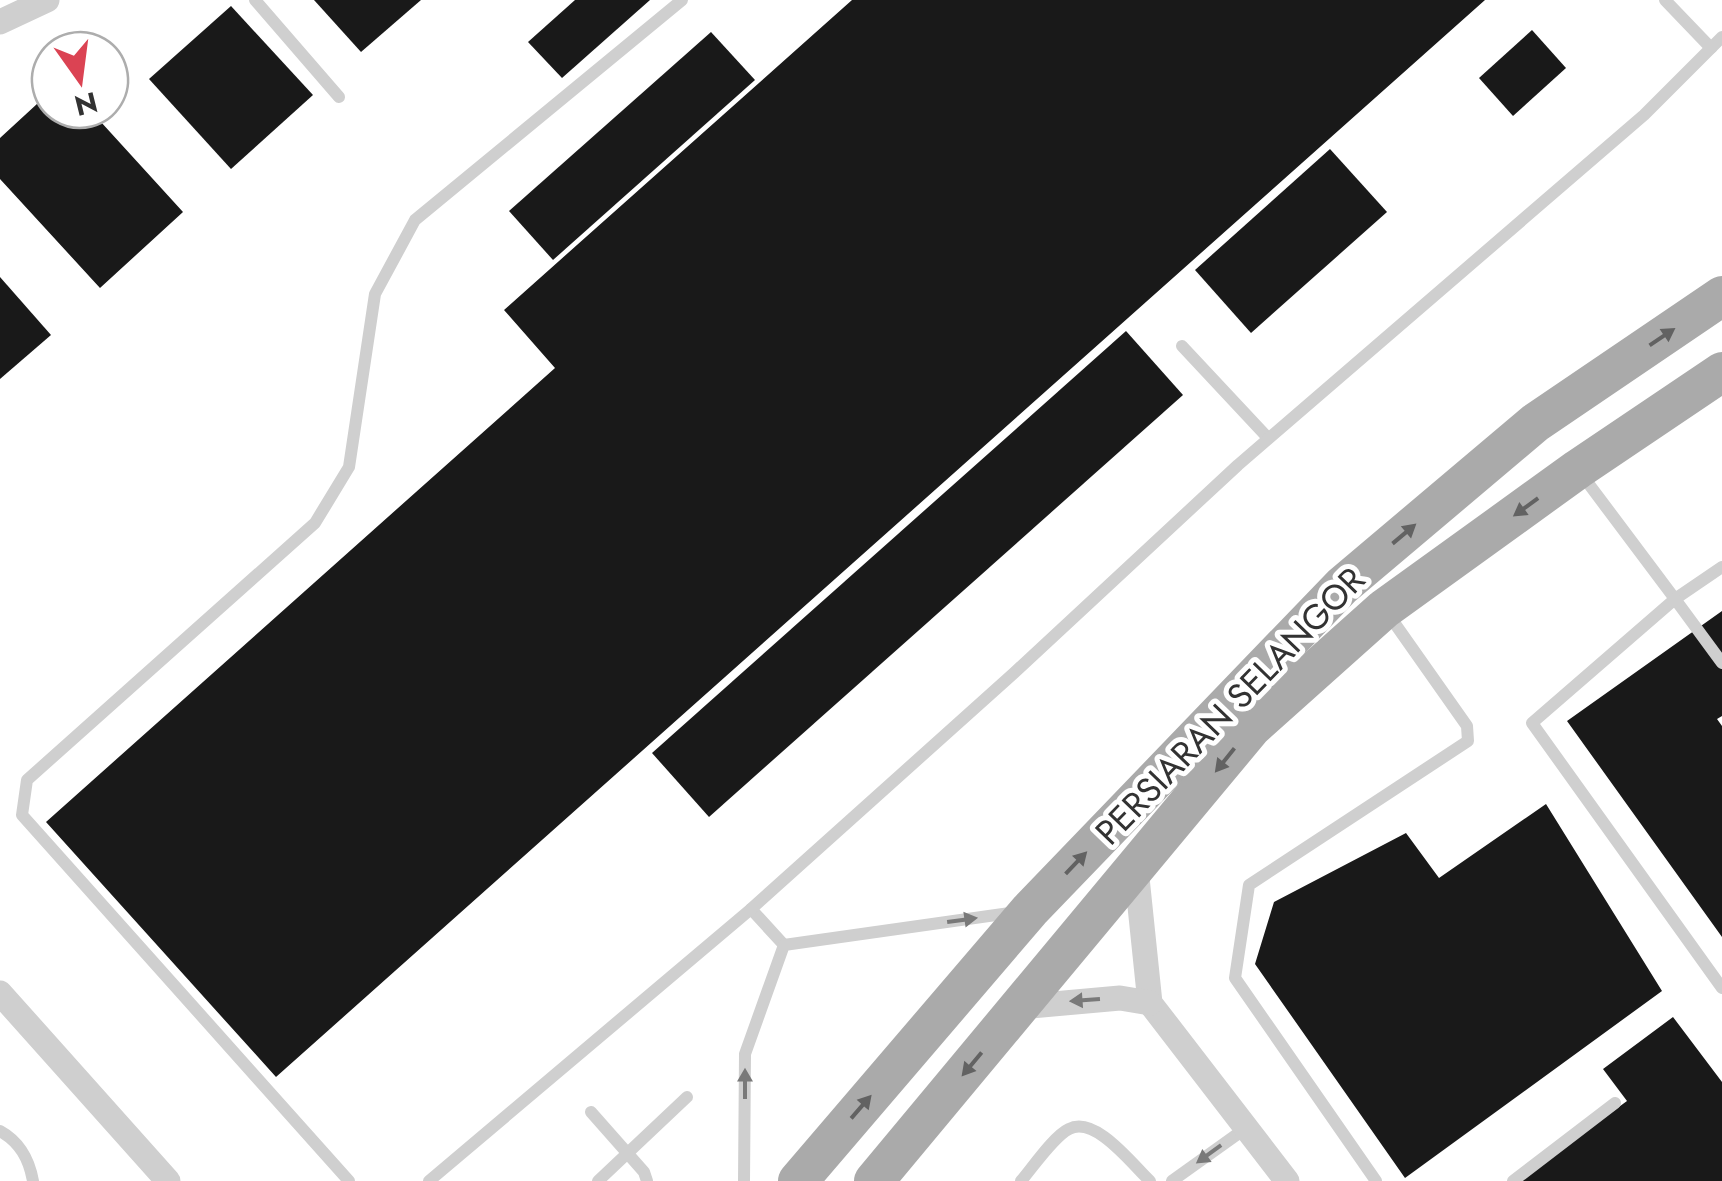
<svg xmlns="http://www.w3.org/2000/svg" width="1722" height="1181" viewBox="0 0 1722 1181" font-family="Jost,sans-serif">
  <rect width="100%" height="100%" fill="#fff"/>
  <g fill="#191919">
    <path d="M314,0h107l-60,52z"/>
    <path d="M575,0h75l-88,78 -34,-36z"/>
    <path d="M852,0h633l-1209,1077 -230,-255 509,-454 -51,-58z"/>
    <path d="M231,6l82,89 -82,74 -82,-90z"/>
    <path d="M1532,30l34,38 -53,48 -34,-38z"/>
    <path d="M711,32l44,48 -202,180 -44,-49z"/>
    <path d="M50,92v18h40l93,102 -83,76 -100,-109v-41z"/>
    <path d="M1330,149l57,63 -136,121 -56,-63z"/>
    <path d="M0,277l51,58 -51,44z"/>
    <path d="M1126,331l57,64 -474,422 -57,-64z"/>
    <path d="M1722,611v105l-5,3 5,7v211l-155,-216z"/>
    <path d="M1546,804l116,187 -257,187 -150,-214 19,-62 132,-69 33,45z"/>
    <path d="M1673,1017l49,65v99h-204l109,-80 -24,-32z"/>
  </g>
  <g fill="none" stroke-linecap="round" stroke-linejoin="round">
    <g stroke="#cfcfcf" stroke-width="12">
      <path d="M255,0l84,97"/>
      <path d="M1665,0l46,48"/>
      <path d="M1182,346l86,92"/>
      <path d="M1579,471l96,128 47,-32"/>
      <path d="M1722,663l-47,-64 -143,124 190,265"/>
      <path d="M751,909l33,36"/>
      <path d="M591,1112l53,60 3,9"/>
      <path d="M0,1131c20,11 29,28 33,50"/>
      <path d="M349,1181l-327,-366 5,-35 288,-257 34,-56 26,-173 40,-74 267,-220"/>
      <path d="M429,1181l322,-272 263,-236 224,-208 406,-350 78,-78"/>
      <path d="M598,1181l89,-84"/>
      <path d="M744,1181l1,-127 39,-109 233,-33"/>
      <path d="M1021,1181c12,-14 33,-45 48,-52 26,-14 63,35 81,52"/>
      <path d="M1172,1181l74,-53"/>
      <path d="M1376,1181l-141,-203 14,-93 219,-144 -1,-15 -81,-115"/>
      <path d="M1513,1181l102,-78"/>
    </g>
    <g stroke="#cfcfcf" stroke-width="25">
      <path d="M0,22l47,-22"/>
      <path d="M1136,868l14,135 137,178"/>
      <path d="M0,993l168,188"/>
      <path d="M1020,1007l100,-9 30,5"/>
    </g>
    <g stroke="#aaa" stroke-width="40">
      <path d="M798,1181l232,-271 312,-324 193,-163 187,-127"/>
      <path d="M874,1181l378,-454 132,-118 194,-140 144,-97"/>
    </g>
  </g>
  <defs><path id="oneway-solid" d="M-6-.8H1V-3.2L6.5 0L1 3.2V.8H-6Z" transform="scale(2.5)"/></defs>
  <g fill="#626262">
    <use href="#oneway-solid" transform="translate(1662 337) rotate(-34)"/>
    <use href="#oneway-solid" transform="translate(1526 507) rotate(144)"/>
    <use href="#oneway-solid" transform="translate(1404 534) rotate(-40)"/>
    <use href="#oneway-solid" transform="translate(1225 760) rotate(129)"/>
    <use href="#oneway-solid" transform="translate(1076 863) rotate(-46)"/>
    <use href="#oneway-solid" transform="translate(972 1064) rotate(130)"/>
    <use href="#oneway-solid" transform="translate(861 1107) rotate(-49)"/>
  </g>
  <g fill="#797979">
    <use href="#oneway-solid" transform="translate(962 920) rotate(-8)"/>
    <use href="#oneway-solid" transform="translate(1085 1000) rotate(176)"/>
    <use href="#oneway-solid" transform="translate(745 1084) rotate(-90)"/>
    <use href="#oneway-solid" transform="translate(1209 1154) rotate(144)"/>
  </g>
  <g text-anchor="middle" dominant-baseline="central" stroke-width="10" stroke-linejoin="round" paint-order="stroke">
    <g font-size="35" fill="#323232" stroke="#fff">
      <text transform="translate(1230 706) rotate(-46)">PERSIARAN SELANGOR</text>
    </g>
  </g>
  <g transform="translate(80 80) rotate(166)"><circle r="48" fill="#ffffff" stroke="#adadad" stroke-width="2.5"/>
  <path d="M0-8L18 38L0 25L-18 38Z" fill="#db4353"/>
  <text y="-15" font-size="28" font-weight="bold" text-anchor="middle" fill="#323232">N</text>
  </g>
</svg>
